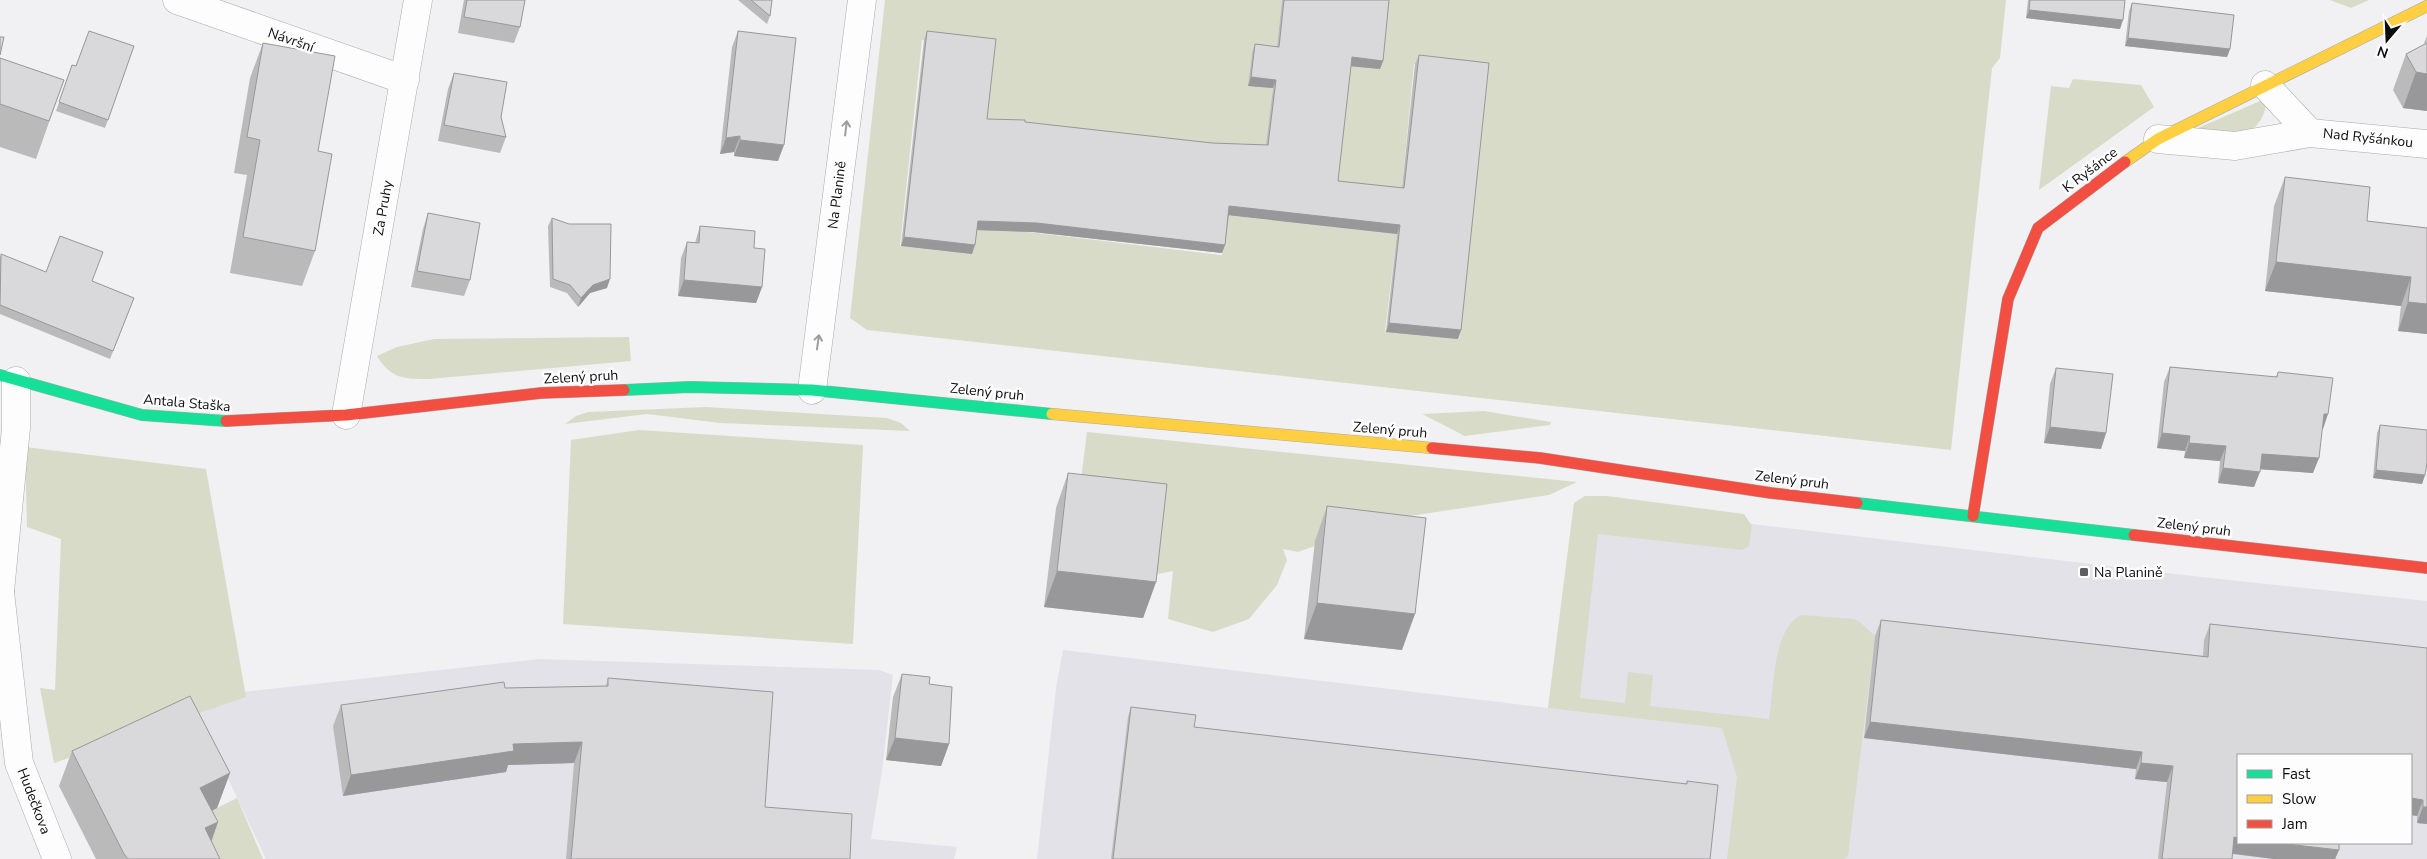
<svg xmlns="http://www.w3.org/2000/svg" width="2427" height="859" viewBox="0 0 2427 859" font-family="'Nunito Sans',sans-serif">
  <rect width="100%" height="100%" fill="#f1f0f2"/>
  <g fill="#e3e2e9" fill-rule="evenodd">
    <path d="M1574,503l618,73 235,25v258h-1390l19,-171 7,-38 485,58zM2238,755h173v88h-173z"/>
    <path d="M539,659l340,11 14,5 -11,96 -11,68 86,8 -3,12h-688l-76,-161z"/>
  </g>
  <g fill="#d9dbc9">
    <path d="M885,0h397l-6,56 -24,-3 -4,33 25,2 -11,95 -280,-32 12,-103 -72,-8 -22,206 72,8 6,-66 33,42 209,25h2l4,-40 171,19 -12,97 74,8 29,-266 -74,-9 -13,133 -66,-7 13,-124 32,-66h626l-6,58 -8,10 -41,382 -1084,-120 -17,-12z"/>
    <path d="M2330,0h39l-18,8z"/>
    <path d="M2073,79l68,6 13,22 -115,83 12,-104 18,2z"/>
    <path d="M2267,98c-1,17 -8,27 -21,37l-18,-1 -30,-6z"/>
    <path d="M629,337l2,24 -202,18c-25,0 -38,0 -52,-23l20,-9 37,-8z"/>
    <path d="M706,407l181,11 14,5 9,8 -190,-8 -73,-9 -82,10 11,-8 12,-4z"/>
    <path d="M1484,411l67,11 -1,3 -85,11 -43,-22z"/>
    <path d="M639,430l224,15 -10,199 -290,-20 8,-184z"/>
    <path d="M1087,432l490,50 -28,13 -159,24 -92,33 -15,-3 4,11 -10,25 -28,34 -36,13 -45,-13 5,-48 -25,5 -71,-65z"/>
    <path d="M25,447l181,22 40,228 -192,66 -14,-75 15,2 6,-151 -34,-12z"/>
    <path d="M1585,496h22l137,18 8,12 -3,20 -7,4 -144,-16 -18,164 45,5 3,-31 25,3 -3,31 119,13c5,-28 3,-90 32,-104l53,4 6,3 15,14 -27,220 -4,3h-117l10,-82 -15,-49 -174,-20 26,-205z"/>
    <path d="M237,798l26,61h-61l-27,-30z"/>
  </g>
  <g fill="none" stroke-linecap="round" stroke-linejoin="round">
    <g stroke="#aaaaab" stroke-width="29">
      <g id="street">
        <path d="M177,0l228,80"/>
        <path d="M2265,85l45,48"/>
        <path d="M2158,139l77,7 75,-13 117,11"/>
        <path d="M812,390l50,-390"/>
        <path d="M346,415l72,-415"/>
        <path d="M0,591l16,-163v-47"/>
        <path d="M0,592l19,171 38,96"/>
      </g>
    </g>
    <g stroke="#aaaaab" stroke-width="12">
      <g id="fast">
        <path d="M0,375l142,40 84,6"/>
        <path d="M624,390l66,-3 122,3 240,24"/>
        <path d="M1857,503l277,32"/>
      </g>
    </g>
    <g stroke="#aaaaab" stroke-width="12">
      <g id="slow">
        <path d="M2125,162l33,-23 269,-133"/>
        <path d="M1052,414l380,34"/>
      </g>
    </g>
    <g stroke="#aaaaab" stroke-width="12">
      <g id="jam">
        <path d="M226,421l120,-6 195,-22 83,-3"/>
        <path d="M1432,448l108,10 231,35 86,10"/>
        <path d="M1973,516l35,-217 30,-71 87,-66"/>
        <path d="M2134,535l293,33"/>
      </g>
    </g>
    <use href="#street" stroke="#fdfdfd" stroke-width="28"/>
    <use href="#fast" stroke="#16e098" stroke-width="11"/>
    <use href="#slow" stroke="#ffcf43" stroke-width="11"/>
    <use href="#jam" stroke="#f24e42" stroke-width="11"/>
  </g>
  <g fill="#bbbabb">
    <path d="M464,0h61l-5,27 -6,16 -56,-10z"/>
    <path d="M738,0h34l-2,16 -3,8z"/>
    <path d="M1282,0h107l-6,61 -3,8 -29,-3 -13,115 64,7 13,-124 4,-9 42,275 -3,9 -72,-7 11,-98 -168,-19 -4,30 -3,8 -189,-21 -56,-2 -5,24 -71,-8 23,-206 3,-9 60,88 38,3 187,21 54,2 7,-57 -25,-2 4,-33 3,-9 22,3z"/>
    <path d="M2028,0h97l-5,29 -94,-11z"/>
    <path d="M2132,3l98,46 -3,8 -102,-11 4,-35z"/>
    <path d="M738,31l40,130 -44,-5v-4l-14,2 12,-107z"/>
    <path d="M2427,36v75l-24,-3 -10,-18 13,-36 19,-10 -1,-1z"/>
    <path d="M263,43l55,108 -3,100 -13,35 -72,-13 17,-98 -13,-2 16,-95z"/>
    <path d="M134,46l-29,82 -49,-17 16,-46 4,1z"/>
    <path d="M0,58l64,22 -28,79 -36,-12z"/>
    <path d="M454,73l47,44 5,20 -6,16 -62,-12 10,-52z"/>
    <path d="M2285,177l82,44 60,7v106l-29,-3 3,-25 -136,-15 9,-85z"/>
    <path d="M428,213l42,67 -6,16 -53,-9 12,-58z"/>
    <path d="M552,218l55,70 -17,5 -12,14 -11,-14 -17,-6 -2,-61z"/>
    <path d="M700,226l54,22 8,39 -6,16 -78,-7 3,-38 6,-16 8,1z"/>
    <path d="M0,256l46,16 46,9 42,17 -24,61 -110,-45z"/>
    <path d="M2170,367l106,10 2,-5 45,57h-1l-9,44 -53,-4 -6,18 -36,-4 2,-22 -36,-3 1,-7 -28,-3 7,-66z"/>
    <path d="M2056,368l50,65 -5,16 -57,-6 6,-59z"/>
    <path d="M2380,425l45,50 -3,9 -49,-6 4,-45z"/>
    <path d="M1068,473l88,109 -13,36 -99,-11 12,-99z"/>
    <path d="M1327,506l75,144 -98,-11 11,-98z"/>
    <path d="M1881,620l322,36 1,-16 6,-16 217,24v176l-10,-1v-7l-6,-1v-60h-173l101,95 -4,9h-61l-42,-5v5h-74l9,-77 -32,-3 1,-10 -272,-31 11,-102z"/>
    <path d="M902,674l27,10 20,60 -8,22 -55,-6 7,-63z"/>
    <path d="M608,678l157,129 85,52h-284l8,-96 -66,2 -2,7 -163,24 -10,-70 8,-21 164,-17 101,-2z"/>
    <path d="M1131,707l63,20 492,57 1,-3 23,78h-599l17,-142z"/>
    <path d="M72,751l158,22 -13,35 -5,3 -1,30 9,18h-124l-37,-73z"/>
  </g>
  <g fill="#989799">
    <path d="M2029,10l94,10 -3,9 -94,-11z"/>
    <path d="M2128,38l102,11 -3,8 -102,-11z"/>
    <path d="M1352,57l31,4 -3,8 -32,-3z"/>
    <path d="M2416,72l11,2v37l-24,-3z"/>
    <path d="M1251,77l25,3 -3,8 -25,-2z"/>
    <path d="M740,136l-6,16 -14,2 6,-16z"/>
    <path d="M740,140l44,5 -6,16 -44,-5z"/>
    <path d="M1229,206l171,19 -3,9 -171,-19z"/>
    <path d="M978,221l59,2 188,22 -3,8 -189,-21 -58,-2z"/>
    <path d="M904,237l71,8 -3,9 -71,-8z"/>
    <path d="M2276,262l135,15 -10,29 -136,-15z"/>
    <path d="M610,279l-3,9 -17,5 -12,14 3,-9 12,-13z"/>
    <path d="M684,280l78,7 -6,16 -78,-7z"/>
    <path d="M2408,302l19,2v30l-29,-3z"/>
    <path d="M1389,323l72,7 -3,9 -72,-7z"/>
    <path d="M2324,414h4l-5,15h-5z"/>
    <path d="M2050,427l56,6 -5,16 -57,-6z"/>
    <path d="M2162,433l28,3 -5,15 -28,-3z"/>
    <path d="M2189,443l37,3 -6,15 -36,-3z"/>
    <path d="M2262,454l57,4 -6,15 -57,-4z"/>
    <path d="M2223,468l37,4 -6,15 -36,-4z"/>
    <path d="M2376,470l49,5 -3,9 -49,-6z"/>
    <path d="M1057,571l99,11 -13,36 -99,-11z"/>
    <path d="M1317,603l98,11 -13,36 -98,-11z"/>
    <path d="M1870,722l272,30 -6,17 -272,-31z"/>
    <path d="M895,738l54,6 -8,22 -55,-6z"/>
    <path d="M582,742l-8,21 -66,2 -2,7 -163,24 8,-21 162,-31z"/>
    <path d="M2141,763l32,3 -6,16 -32,-3z"/>
    <path d="M230,773l-13,35 -30,15 13,-35z"/>
    <path d="M2411,798l12,2 -6,16 -6,-1z"/>
    <path d="M2423,807h4v17l-10,-1z"/>
    <path d="M218,822l-12,35 -1,-29z"/>
    <path d="M2234,837l4,1v5h40l61,7 -4,9h-61l-46,-6z"/>
  </g>
  <g fill="#d9d8da" stroke="#989799">
    <path d="M467,0h58l-5,27 -56,-10z"/>
    <path d="M751,0h21l-2,16z"/>
    <path d="M1284,0h105l-6,61 -31,-4 -14,124 66,7 15,-133 70,8 -28,267 -72,-7 11,-98 -171,-19 -4,39 -188,-22 -59,-2 -3,24 -71,-8 23,-206 69,8 -9,80 38,1v2l187,21 56,2 8,-65 -25,-3 4,-33 24,3z"/>
    <path d="M2030,0h95l-2,20 -94,-10z"/>
    <path d="M2132,3l102,12 -4,34 -102,-11z"/>
    <path d="M89,31l45,15 -26,74 -49,-18 13,-37 4,1z"/>
    <path d="M738,31l58,7 -12,107 -44,-5v-4l-14,2z"/>
    <path d="M0,37h4l-4,18z"/>
    <path d="M263,43l72,13 -17,95 14,3 -17,97 -72,-14 17,-97 -13,-3z"/>
    <path d="M2427,43v31l-11,-2 -10,-18z"/>
    <path d="M0,58l64,22 -15,41 -49,-17z"/>
    <path d="M454,73l53,9 -6,35 5,20 -62,-12z"/>
    <path d="M2285,177l85,10 -3,34 60,7v76l-19,-2 3,-25 -135,-15z"/>
    <path d="M428,213l52,10 -10,57 -53,-9z"/>
    <path d="M552,218l17,6h42l-1,55 -17,6 -12,13 -11,-13 -17,-6z"/>
    <path d="M700,226l55,5 -1,17 11,1 -3,38 -78,-7 3,-38 12,1z"/>
    <path d="M60,236l43,16 -11,29 42,17 -21,53 -113,-46 1,-51 45,18z"/>
    <path d="M2170,367l107,10 1,-5 55,6 -5,36h-4l-5,44 -57,-4 -2,18 -37,-4 3,-22 -37,-3 1,-7 -28,-3z"/>
    <path d="M2056,368l57,6 -7,59 -56,-6z"/>
    <path d="M2380,425l47,5v33l-2,12 -49,-5z"/>
    <path d="M1068,473l99,11 -11,98 -99,-11z"/>
    <path d="M1327,506l99,12 -11,96 -98,-11z"/>
    <path d="M1881,620l327,37 2,-33 217,24v159h-4v-7l-12,-2v-43h-173v83l-4,-1 -2,22h-70l11,-93 -32,-3 1,-11 -272,-30z"/>
    <path d="M902,674l28,3 -1,7 23,3 -3,57 -54,-6z"/>
    <path d="M608,678l165,14 -8,115 87,7 -2,45h-279l11,-117 -69,2 1,7 -163,24 -10,-70 163,-23 1,6 103,-2z"/>
    <path d="M190,696l40,77 -30,15 18,34 -13,6 15,31h-92l-4,-5 -52,-103z"/>
    <path d="M1131,707l65,8 -2,12 493,57v-3l31,4 -8,74h-597z"/>
    <path d="M2278,843h61v7z"/>
  </g>
  <defs><path id="oneway-shaft" d="M-6 0H5M1.5-3L5.5 0L1.5 3" fill="none" stroke-width="1.6" stroke-linecap="round" stroke-linejoin="round" transform="scale(1.25)"/></defs>
  <g stroke="#9d9d9d">
    <use href="#oneway-shaft" transform="translate(846 128) rotate(-83)"/>
    <use href="#oneway-shaft" transform="translate(818 342) rotate(-82)"/>
  </g>
  <rect fill="#5d5c5e" stroke="#fdfdfe" stroke-width="2" x="2079" y="567" width="10" height="10" rx="2.5"/>
  <g text-anchor="middle" dominant-baseline="central" stroke-width="5" stroke-linejoin="round" paint-order="stroke">
    <g font-size="14" fill="#0d0d0e" stroke="#fdfdfe">
      <text transform="translate(291 40) rotate(19)">Návršní</text>
      <text transform="translate(2368 138) rotate(6)">Nad Ryšánkou</text>
      <text transform="translate(2090 170) rotate(-37)">K Ryšánce</text>
      <text transform="translate(837 195) rotate(-83)">Na Planině</text>
      <text transform="translate(383 208) rotate(-80)">Za Pruhy</text>
      <text transform="translate(581 377) rotate(-3)">Zelený pruh</text>
      <text transform="translate(987 392) rotate(6)">Zelený pruh</text>
      <text transform="translate(187 403) rotate(5)">Antala Staška</text>
      <text transform="translate(1390 430) rotate(5)">Zelený pruh</text>
      <text transform="translate(1792 480) rotate(7)">Zelený pruh</text>
      <text transform="translate(2194 527) rotate(7)">Zelený pruh</text>
      <text transform="translate(34 801) rotate(69)">Hudečkova</text>
    </g>
    <g font-size="14" fill="#0d0d0e" stroke="#fdfdfe" text-anchor="start">
      <text x="2094" y="572">Na Planině</text>
    </g>
  </g>
  <rect x="2237" y="754" width="175" height="90" fill="#fdfdfe" stroke="#9d9d9e"/>
  <rect x="2247" y="770" width="25" height="8" fill="#16e098" stroke="#9d9d9e"/>
  <text x="2282" y="779" font-size="15" fill="#0d0d0e">Fast</text>
  <rect x="2247" y="795" width="25" height="8" fill="#ffcf43" stroke="#9d9d9e"/>
  <text x="2282" y="804" font-size="15" fill="#0d0d0e">Slow</text>
  <rect x="2247" y="820" width="25" height="8" fill="#f24e42" stroke="#9d9d9e"/>
  <text x="2282" y="829" font-size="15" fill="#0d0d0e">Jam</text>
  <g transform="translate(2387 40) rotate(199)" stroke="#fdfdfe" stroke-width="4" paint-order="stroke">
  <path d="M0-4L9 19L0 12L-9 19Z" fill="#0d0d0e"/>
  <text y="-8" font-size="14" font-weight="bold" text-anchor="middle" fill="#0d0d0e">N</text>
  </g>
</svg>
